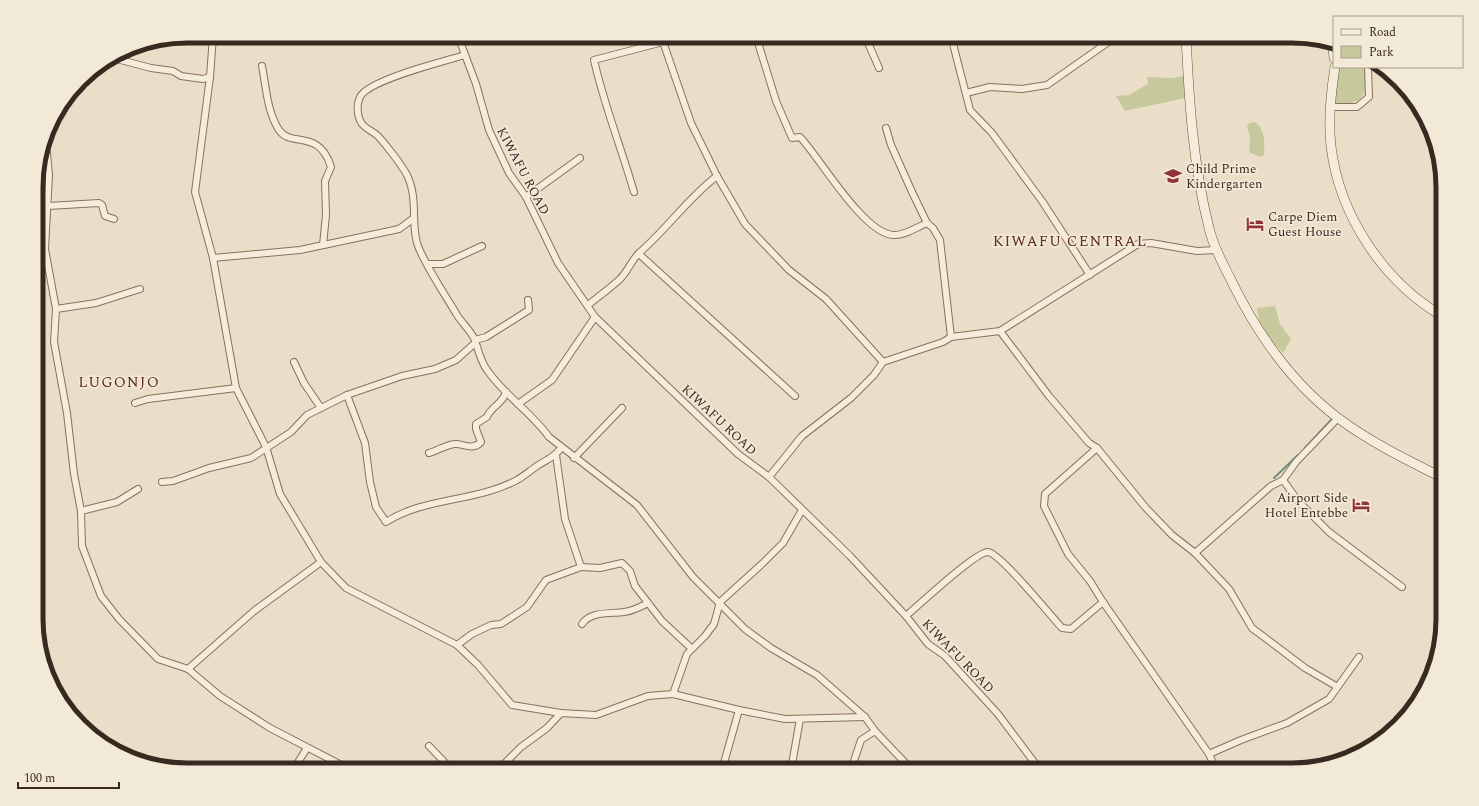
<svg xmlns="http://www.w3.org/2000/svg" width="1479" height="806" viewBox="0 0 1479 806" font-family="Spectral,serif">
  <rect width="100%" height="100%" fill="#ebdec8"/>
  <g fill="#c7c99c">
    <path d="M1336,67h30l2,20 -8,12 -24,12z"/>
    <path d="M1186,75l-1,23 -60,13 -9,-15 13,-1 19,-11 -1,-7 26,1z"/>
    <path d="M1253,122c12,3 12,22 11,33l-4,2 -10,-4c-2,-11 3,-12 -3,-25l1,-4z"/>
    <path d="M1275,306l5,18 11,15 -8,14c-13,-14 -25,-26 -26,-45z"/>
  </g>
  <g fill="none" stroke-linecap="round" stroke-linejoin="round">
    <g stroke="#708d84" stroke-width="2">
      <path d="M1305,448l27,-29"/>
      <path d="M1274,478l24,-23"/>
    </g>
    <g stroke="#86715e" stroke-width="8">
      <g id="street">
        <path d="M213,36l-3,41 -15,115 18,66 23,130 30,59 14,47 41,68 25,26 111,57 21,20 34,40 49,8"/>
        <path d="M458,36l18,48 13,46 20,43 17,24 32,66 37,54 143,137 31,23 81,79 56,60 22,28 17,12 53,58 42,56"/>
        <path d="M661,36l30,87 26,53 28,48 44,46 37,29 57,63"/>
        <path d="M756,36l20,65 16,37 8,-1c20,21 63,96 93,98 11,1 24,-8 34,-12"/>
        <path d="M865,36l14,32"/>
        <path d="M951,36l19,74 22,23 50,68 48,74"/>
        <path d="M465,55c-20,6 -97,25 -105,42 -4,8 -3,23 4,29 4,4 10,6 14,10 9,10 23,28 29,39 12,25 3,50 11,71 8,21 28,50 39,69 5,8 14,16 18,25 3,10 6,22 12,30 18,26 44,42 62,67l88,68 56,72 52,52 26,19 46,27 48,42 10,14 37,39"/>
        <path d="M113,58l38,10 22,3 8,5 22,3 7,-2"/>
        <path d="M262,66c4,20 5,46 17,64 12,18 40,-2 52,37l-6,14 1,34 -3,30"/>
        <path d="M966,93l24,-6 32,2 25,-4 70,-49"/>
        <path d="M1331,107h26l12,-10 -1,-30"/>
        <path d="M886,128l5,17 22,49 14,29 6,5 7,12 11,97"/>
        <path d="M46,142l3,33 -4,74 11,60 -2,33 13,71 7,61 7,37 1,35 19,50 18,23 39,40 30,10 32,27 50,32 81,42"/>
        <path d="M634,192c-13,-45 -30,-87 -40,-132l69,-18"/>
        <path d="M526,197l54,-39"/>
        <path d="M48,206l51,-3 3,2 3,11 9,3"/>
        <path d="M639,254l156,142"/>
        <path d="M213,258l87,-8 99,-21 15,-11"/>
        <path d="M428,264h15l39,-18"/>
        <path d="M588,305c10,-8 21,-16 31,-25 8,-7 12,-19 20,-27 28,-24 49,-55 78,-77"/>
        <path d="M56,309l40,-6 44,-14"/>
        <path d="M1000,331l49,65 40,47 8,5 49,60 26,27 23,18 34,36 23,39 53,40 31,18"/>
        <path d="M475,340l11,-3 43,-27 -1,-10"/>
        <path d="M294,362l10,21 17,25"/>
        <path d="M347,395l18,48 5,39 6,25 10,15c39,-25 90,-20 131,-42 7,-4 14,-10 20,-14 9,-6 18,-9 24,-18"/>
        <path d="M135,403l13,-4 88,-11"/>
        <path d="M518,404l34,-24 43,-63"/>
        <path d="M1097,448l-52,46 -1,12 24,48 22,27 13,21 106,152 7,16"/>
        <path d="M429,453c8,-2 20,-10 28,-9 8,1 17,6 24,-2l-5,-13v-5l11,-7c4,-11 16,-13 19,-25"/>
        <path d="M574,458l48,-50"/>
        <path d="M769,477l33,-41 49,-38 23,-23 9,-13 60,-20 8,-5 49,-6 138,-87 13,-1 46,8 19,-1"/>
        <path d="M1283,480l15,21 31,31 73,55"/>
        <path d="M162,482l11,-1 36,-13 42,-10 40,-26 16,-17 40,-20 55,-19 33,-7 21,-9 19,-17"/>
        <path d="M81,511l36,-9 21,-13"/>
        <path d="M1195,553l76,-67 12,-6 13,-18 42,-44"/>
        <path d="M581,567l19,1 22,-5 8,8 5,15 27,35 29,27"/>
        <path d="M906,616c12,-10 69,-64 82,-64 12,1 63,64 74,76l9,1 32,-27"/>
        <path d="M582,624c9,-13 28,-10 42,-12 9,-1 16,-5 24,-9"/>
        <path d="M457,645l15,-11 19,-9 10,-1 26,-17 19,-27 35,-13 -16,-48 -9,-64"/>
        <path d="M188,669l66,-58 67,-49"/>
        <path d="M673,694l14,-40 18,-18 9,-12 6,-22 43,-39 20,-20 19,-33"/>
        <path d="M429,746l23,24"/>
        <path d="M1209,754l32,-14 46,-17 42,-24 30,-42"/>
        <path d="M295,767l12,-19"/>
        <path d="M498,770l23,-23 26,-19 14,-15 35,2 52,-19 25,-2 66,16 46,9 80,-2"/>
        <path d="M722,770l17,-60"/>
        <path d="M791,770l9,-51"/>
        <path d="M851,770l10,-30 14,-9"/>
      </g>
    </g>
    <g stroke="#685241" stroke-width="10">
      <g id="secondary">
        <path d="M1186,36c3,64 7,129 23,192 4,18 13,34 21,50 26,54 59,103 108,140 32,24 69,42 105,60"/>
        <path d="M1333,46l1,12"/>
        <path d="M1335,67c-4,25 -7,53 -4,79 8,69 52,135 111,170"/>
      </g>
    </g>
    <use href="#street" stroke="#f6ecdb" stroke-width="6"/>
    <use href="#secondary" stroke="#f6ecdb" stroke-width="9"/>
  </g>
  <defs>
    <g id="school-bare" transform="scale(1.38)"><path d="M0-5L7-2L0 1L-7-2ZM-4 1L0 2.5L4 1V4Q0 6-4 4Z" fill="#90333a" stroke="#f3e9d7" stroke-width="2.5" paint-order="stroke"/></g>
    <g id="hotel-bare" transform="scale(1.38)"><path d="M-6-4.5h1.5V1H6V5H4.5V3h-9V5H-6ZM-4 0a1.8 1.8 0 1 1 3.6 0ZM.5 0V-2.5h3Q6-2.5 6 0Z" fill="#90333a" stroke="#f3e9d7" stroke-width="2.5" paint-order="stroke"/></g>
  </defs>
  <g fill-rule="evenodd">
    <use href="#school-bare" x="1173" y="176"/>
    <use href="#hotel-bare" x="1255" y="224"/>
    <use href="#hotel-bare" x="1361" y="505"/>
  </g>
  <g text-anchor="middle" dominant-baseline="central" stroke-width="3.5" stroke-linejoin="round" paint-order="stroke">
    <g font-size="13" fill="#372a21" stroke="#f3e9d7" text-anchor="start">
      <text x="1186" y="169">Child Prime<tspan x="1186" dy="15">Kindergarten</tspan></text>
      <text x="1268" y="217">Carpe Diem<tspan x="1268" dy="15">Guest House</tspan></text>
      <text x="1348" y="498" text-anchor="end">Airport Side<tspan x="1348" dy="15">Hotel Entebbe</tspan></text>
    </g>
    <g font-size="13" fill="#372a21" stroke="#f3e9d7">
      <text transform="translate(523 171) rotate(62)">KIWAFU ROAD</text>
      <text transform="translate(719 420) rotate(43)">KIWAFU ROAD</text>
      <text transform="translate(958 656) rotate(46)">KIWAFU ROAD</text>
    </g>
    <g font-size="15" letter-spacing="1" fill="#612c23" stroke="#f3e9d7">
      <text x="1070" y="241">KIWAFU CENTRAL</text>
      <text x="119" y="382">LUGONJO</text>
    </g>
  </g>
  <path d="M0 0H1479V806H0ZM187 43H1292A144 144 0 0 1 1436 187V619A144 144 0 0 1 1292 763H187A144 144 0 0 1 43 619V187A144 144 0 0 1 187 43Z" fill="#f3e9d7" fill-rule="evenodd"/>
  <path fill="none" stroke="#372a21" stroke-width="5" d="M187 43H1292A144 144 0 0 1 1436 187V619A144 144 0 0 1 1292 763H187A144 144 0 0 1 43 619V187A144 144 0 0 1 187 43Z"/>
  <rect x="1333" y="16" width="130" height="52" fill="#f3e9d7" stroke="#a89d8e"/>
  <rect x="1341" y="29" width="20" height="6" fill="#f6ecdb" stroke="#a89d8e"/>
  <text x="1369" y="36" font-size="12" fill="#372a21">Road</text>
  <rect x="1341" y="46" width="20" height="12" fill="#c7c99c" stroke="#a89d8e"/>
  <text x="1369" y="56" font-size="12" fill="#372a21">Park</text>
  <path d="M18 782v6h101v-6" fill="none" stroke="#372a21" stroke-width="2"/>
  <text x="24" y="782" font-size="12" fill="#372a21" stroke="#f3e9d7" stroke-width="3" paint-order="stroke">100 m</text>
</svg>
